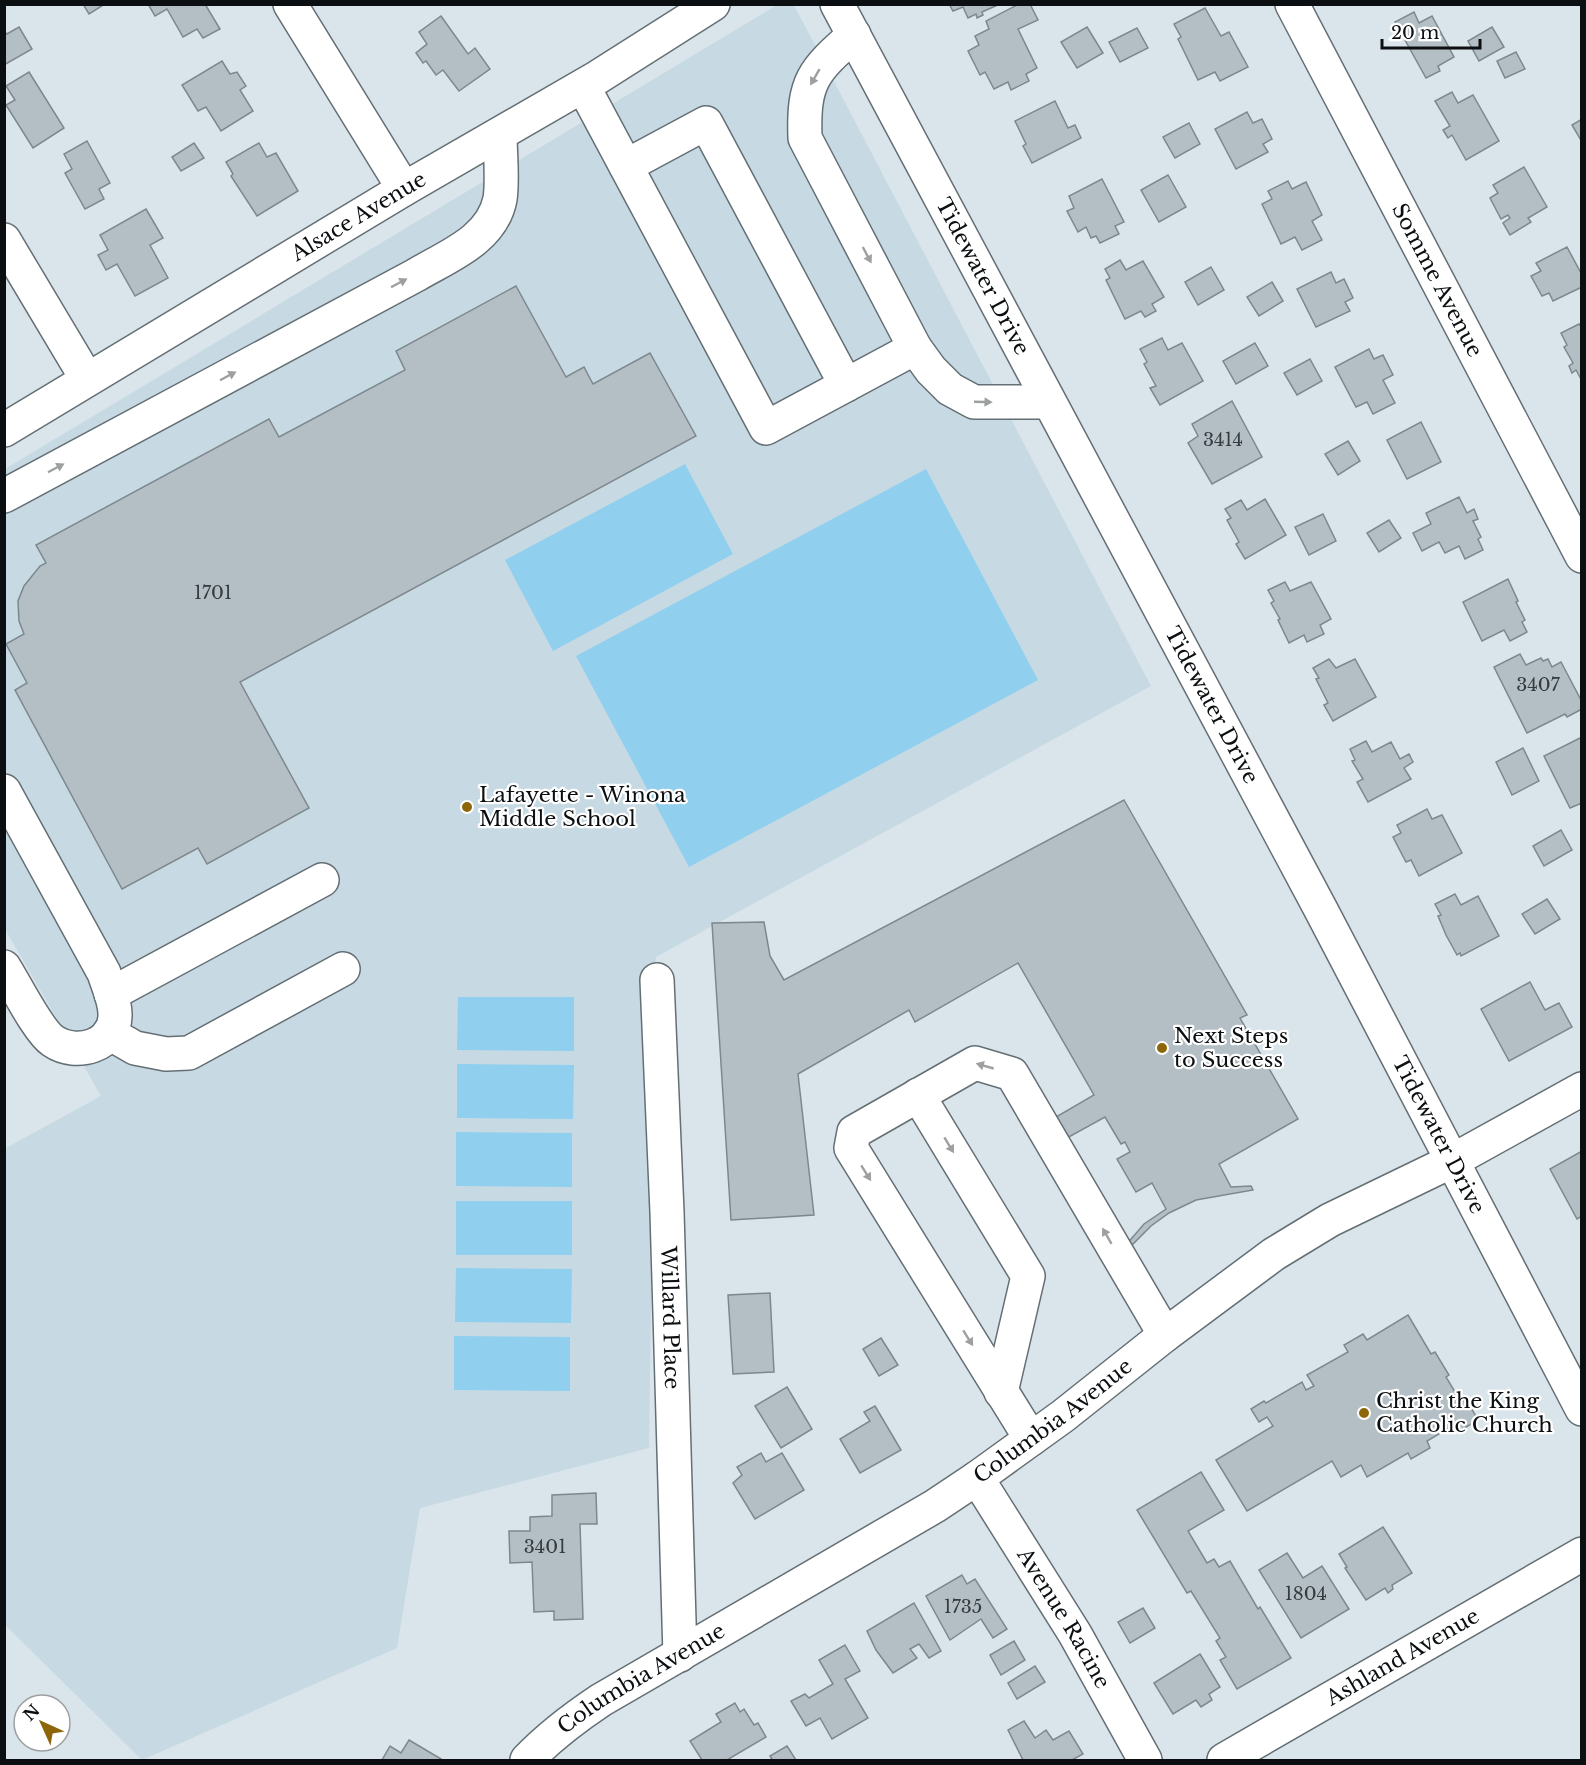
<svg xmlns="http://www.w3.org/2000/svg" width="1586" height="1765" viewBox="0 0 1586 1765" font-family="'Libre Baskerville',serif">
  <rect width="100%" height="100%" fill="#dae5eb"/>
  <path fill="#c7dae4" d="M777,5h17l357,681 -495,271 -7,491 -229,60 -23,140 -255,112 -137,-135 -1,-476 97,-53 -96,-167v-460z"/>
  <g fill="#90cfee">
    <path d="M685,464l48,90 -180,97 -48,-91z"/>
    <path d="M926,469l112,211 -349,187 -113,-211z"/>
    <path d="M458,997h116v54l-117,-1z"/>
    <path d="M457,1064l117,1 -1,54 -116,-1z"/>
    <path d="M456,1132l116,1v54l-116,-1z"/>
    <rect x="456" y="1201" width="116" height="54"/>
    <path d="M456,1268l116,1 -1,54 -116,-1z"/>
    <path d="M454,1336l116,1v54l-116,-1z"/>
  </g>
  <g fill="#b4bfc5" stroke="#7d888d" stroke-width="1.5">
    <path d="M83,4h22l-16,10z"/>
    <path d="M148,4h57l15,25 -17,9 -6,-9 -14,8 -16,-28 -12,7z"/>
    <path d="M949,4h51l-18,8 1,3 -6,3 -1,-4 -8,4 -5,-11 -10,4z"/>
    <path d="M1019,4h11l8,16 -20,9 19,39 -11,6 3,7 -18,9 -3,-8 -14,7 -9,-17 -5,3 -12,-24 11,-6 -4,-9 14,-7 -3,-8z"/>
    <path d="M1205,8l16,28 8,-4 19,35 -28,14 -5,-9 -17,8 -20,-41 3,-2 -7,-13z"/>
    <path d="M1414,12l5,11 13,-7 22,41 -16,9 2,5 -14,7 -31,-56z"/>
    <path d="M441,16l27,38 7,-6 15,21 -31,22 -16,-21 -7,5 -10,-14 -3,2 -7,-10 11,-9 -8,-12z"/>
    <path d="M19,27l13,22 -28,16v-34l3,3z"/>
    <path d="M1087,27l16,26 -26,15 -16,-26z"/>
    <path d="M1492,27l12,20 -25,14 -11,-20z"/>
    <path d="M1137,28l11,20 -28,14 -11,-20z"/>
    <path d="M1516,52l9,17 -20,9 -8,-17z"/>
    <path d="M222,61l8,13 7,-2 9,14 -6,4 13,21 -32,20 -15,-24 -8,4 -16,-26z"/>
    <path d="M29,72l35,56 -31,20 -27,-43 9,-5 -9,-14z"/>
    <path d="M1452,92l6,11 15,-8 26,46 -33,19 -14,-25 -4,3 -5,-8 7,-4 -15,-25z"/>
    <path d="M1055,101l13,27 7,-3 6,13 -49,25 -9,-17 3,-2 -11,-23z"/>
    <path d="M1247,112l6,11 9,-4 10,20 -9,5 5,8 -32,17 -21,-40z"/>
    <path d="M1582,119v23l-10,-17z"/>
    <path d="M1189,123l11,21 -25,14 -12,-21z"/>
    <path d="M87,141l23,42 -11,6 5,10 -19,10 -20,-36 7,-4 -8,-15z"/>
    <path d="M194,143l10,15 -23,13 -9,-14z"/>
    <path d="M259,143l8,14 9,-4 22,38 -41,25 -26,-40 2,-2 -7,-12z"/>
    <path d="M1524,167l23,40 -19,11 3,4 -21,13 -7,-12 7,-5 -2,-3 -7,4 -11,-21 8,-5 -5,-8z"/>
    <path d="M1168,175l18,32 -27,15 -18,-32z"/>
    <path d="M1102,179l22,43 -9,4 4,8 -19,9 -4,-7 -5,2 -5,-11 -8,5 -11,-21 7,-3 -5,-12z"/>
    <path d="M1288,181l4,8 14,-7 16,33 -10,6 10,19 -20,10 -7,-13 -14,7 -19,-40 10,-5 -4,-8z"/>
    <path d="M146,209l17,29 -13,7 18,33 -33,18 -18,-32 -11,6 -8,-15 10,-5 -8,-15z"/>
    <path d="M1567,247l15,28v12l-29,14 -4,-8 -7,3 -11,-20 10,-5 -5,-8z"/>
    <path d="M1120,260l6,10 17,-9 21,36 -12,7 4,7 -11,6 -4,-6 -16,8 -19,-39 4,-2 -5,-9z"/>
    <path d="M1211,267l13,23 -26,15 -13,-23z"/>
    <path d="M1331,272l5,11 8,-4 9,19 -8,4 5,9 -34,16 -19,-38z"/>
    <path d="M1272,282l11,19 -24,15 -12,-19z"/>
    <path d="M516,286l50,91 18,-10 9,17 57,-31 46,83 -456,246 69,126 -102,56 -9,-16 -76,41 -107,-199 12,-7 -21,-39 18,-10 -5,-13 -1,-20 6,-15 16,-20 6,-3 -10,-18 233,-126 10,18 126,-67 -9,-19z"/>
    <path d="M1579,324l3,4v53l-6,-11 -4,3 -3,-7 4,-3 -9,-16 3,-2 -6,-12z"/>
    <path d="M1162,338l6,12 14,-7 21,38 -43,24 -10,-17 6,-2 -12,-22 3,-2 -7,-13z"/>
    <path d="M1255,343l13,23 -32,18 -13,-23z"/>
    <path d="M1369,349l5,10 9,-4 10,20 -10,5 12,23 -22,11 -6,-12 -11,5 -21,-40z"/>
    <path d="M1310,359l12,22 -25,14 -13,-22z"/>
    <path d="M1232,401l30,56 -50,27 -24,-41 10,-7 -6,-12z"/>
    <path d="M1421,422l20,40 -34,17 -20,-39z"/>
    <path d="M1348,441l12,20 -22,14 -13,-21z"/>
    <path d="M1459,497l8,16 7,-4 4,10 -5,2 8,16 -3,2 5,11 -18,9 -6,-13 -14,7 -6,-11 -17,9 -9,-18 18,-9 -5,-11z"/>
    <path d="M1265,499l21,36 -41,24 -9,-15 3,-2 -12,-22 4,-2 -6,-9 16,-9 6,10z"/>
    <path d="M1323,514l13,27 -27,14 -14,-28z"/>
    <path d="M1389,520l12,18 -22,14 -12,-19z"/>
    <path d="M1508,579l10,22 -2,1 9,18 -3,2 5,10 -17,9 -6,-11 -22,11 -19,-39z"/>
    <path d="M1285,582l5,9 21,-9 20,37 -11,6 4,9 -17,8 -3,-7 -15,8 -11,-23 2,-1 -9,-16 3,-2 -6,-11z"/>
    <path d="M1520,654l6,11 15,-7 2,3 5,-2 4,8 9,-5 21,40v7l-15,8 -2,-3 -38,19 -33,-66z"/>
    <path d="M1329,659l7,9 19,-9 21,38 -43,24 -9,-16 4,-2 -12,-24 3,-1 -6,-10z"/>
    <path d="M1582,737v66l-12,5 -26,-52z"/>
    <path d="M1366,741l6,11 19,-10 9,17 9,-5 4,8 -9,6 7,11 -43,23 -11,-20 6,-3 -11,-18 3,-1 -5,-11z"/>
    <path d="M1523,748l16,33 -27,14 -16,-33z"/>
    <path d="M1124,800l123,215 -7,3 58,101 -79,45 12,23 20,-1 2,4 -57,10 -27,13 -18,13 -22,22 -4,-2 19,-22 22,-15 -14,-26 -16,9 -19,-33 13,-7 -5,-10 -4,2 -16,-27 -38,21 -11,-21 38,-22 -76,-132 -103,59 -6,-12 -111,64 16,141 -83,5 -19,-297 52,-1 6,34 14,24z"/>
    <path d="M1427,809l5,10 10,-4 20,38 -43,23 -8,-16 -5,2 -13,-25 8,-4 -4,-8z"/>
    <path d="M1561,830l11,20 -28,16 -11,-20z"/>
    <path d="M1455,894l6,11 17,-9 21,40 -38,20 -1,-3 -3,2 -11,-20 -8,-19 3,-1 -6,-11z"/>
    <path d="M1547,899l13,20 -25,15 -13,-20z"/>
    <path d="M1530,982l15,28 14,-7 13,24 -63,34 -28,-52z"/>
    <path d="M1582,1151v65l-5,3 -27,-50z"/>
    <path d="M770,1293l4,79 -41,2 -5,-79z"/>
    <path d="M1408,1315l23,39 4,-2 14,23 -3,2 15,25 5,-3 12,21 -20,12 -4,-7 -27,16 3,7 -19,11 -3,-6 -41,24 -6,-12 -20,12 -9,-16 -85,50 -31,-51 57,-34 -6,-9 -8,5 -8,-13 13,-8 2,2 36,-21 4,8 8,-4 -7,-11 41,-23 -4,-7 19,-11 4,6z"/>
    <path d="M881,1338l17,27 -19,11 -16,-27z"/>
    <path d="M787,1387l25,42 -31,19 -26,-42z"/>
    <path d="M875,1406l26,44 -41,23 -20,-34 30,-18 -6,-9z"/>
    <path d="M761,1453l5,9 16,-9 22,37 -49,29 -22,-36 9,-8 -5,-8z"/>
    <path d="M1201,1472l23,38 -36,21 19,32 7,-4 5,8 11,-6 28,48 2,-2 31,51 -54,31 -17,-29 6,-3 -10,-16 4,-3 -29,-47 -4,2 -50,-83z"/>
    <path d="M596,1493l1,31h-17l3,95 -29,1v-9l-20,1 -2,-50 -22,1 -1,-32h21v-14l22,-1v-21z"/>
    <path d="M1383,1527l29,46 -20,12 1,4 -5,4 -3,-5 -19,12 -21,-32 2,-1 -8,-13z"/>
    <path d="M1287,1553l16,25 19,-12 27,43 -48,29 -42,-68z"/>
    <path d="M962,1575l5,9 8,-5 32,50 -14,9 -12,-19 -31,21 -24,-44z"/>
    <path d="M914,1603l27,48 -12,7 -10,-14 -9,5 7,9 -24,15 -17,-23 -9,-19z"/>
    <path d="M1143,1608l12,20 -25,15 -12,-21z"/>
    <path d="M1014,1641l11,19 -24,15 -11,-20z"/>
    <path d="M845,1645l15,26 -15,8 23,39 -36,21 -12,-21 -14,8 -15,-25 14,-7 4,4 24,-14 -14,-24z"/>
    <path d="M1200,1654l20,33 -11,7 3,6 -11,7 -5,-7 -23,14 -19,-31z"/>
    <path d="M1035,1666l10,16 -28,17 -9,-16z"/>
    <path d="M735,1703l5,9 4,-3 10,16 4,-2 8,14 -39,23h-25l-12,-19 31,-19 -5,-8z"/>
    <path d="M1024,1721l11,17 11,-8 7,10 16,-9 14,23 -11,6h-49l-15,-30z"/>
    <path d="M409,1740l32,19 -1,1h-58l8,-14 11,7z"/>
    <path d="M787,1746l9,14h-27l3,-1 -2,-3z"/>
  </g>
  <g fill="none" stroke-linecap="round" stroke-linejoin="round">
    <g stroke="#646f74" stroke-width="36">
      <g id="minor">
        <path d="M290,4l114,185"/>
        <path id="s1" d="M1292,4l290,552"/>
        <path d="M854,35c-41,36 -51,46 -49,103l110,210 16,22 19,19 24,13h75"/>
        <path d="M583,86l183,342 149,-80"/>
        <path d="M626,166l80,-43 140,262"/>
        <path d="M4,240l83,139"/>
        <path id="s2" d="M4,430l400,-241 194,-112 115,-73"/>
        <path d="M4,496l412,-221c32,-19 76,-35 84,-76 3,-19 0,-46 0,-65"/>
        <path d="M4,791l100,182c4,13 11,27 11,41 1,32 -39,43 -62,27 -15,-10 -38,-57 -49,-74"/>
        <path id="s3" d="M657,980l10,232 13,443"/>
        <path d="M111,994l211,-114"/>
        <path d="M109,1033l26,15 31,6 23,-1 154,-84"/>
        <path d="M918,1095l110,181 -27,116"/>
        <path d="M1031,1439l-180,-291 3,-16 121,-69 37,11 153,261"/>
        <path id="s4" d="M977,1478l98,156 70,126"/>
        <path id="s5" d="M527,1760c22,-23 47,-42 74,-60l334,-194 42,-28 86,-62 102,-81 109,-81 56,-34 122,-59 130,-72"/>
        <path id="s6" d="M1224,1760l358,-206"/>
      </g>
    </g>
    <g stroke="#646f74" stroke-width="36">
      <g id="highway">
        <path id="s7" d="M837,4l483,904 262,501"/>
      </g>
    </g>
    <use href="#minor" stroke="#fff" stroke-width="33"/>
    <use href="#highway" stroke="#fff" stroke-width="33"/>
  </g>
  <defs><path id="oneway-solid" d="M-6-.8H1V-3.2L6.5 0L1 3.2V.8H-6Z" transform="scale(1.5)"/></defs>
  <g fill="#9d9fa0">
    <use href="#oneway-solid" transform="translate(815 77) rotate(120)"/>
    <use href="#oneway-solid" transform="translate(867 255) rotate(62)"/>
    <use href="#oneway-solid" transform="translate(399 283) rotate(-28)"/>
    <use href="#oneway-solid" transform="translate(228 376) rotate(-28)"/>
    <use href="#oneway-solid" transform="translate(983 402) rotate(2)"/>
    <use href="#oneway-solid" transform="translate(56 468) rotate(-28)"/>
    <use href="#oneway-solid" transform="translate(985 1066) rotate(-164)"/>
    <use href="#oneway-solid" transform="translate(949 1145) rotate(59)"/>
    <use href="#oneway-solid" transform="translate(866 1173) rotate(58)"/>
    <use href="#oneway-solid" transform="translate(1107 1236) rotate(-120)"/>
    <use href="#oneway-solid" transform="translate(968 1338) rotate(58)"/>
  </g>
  <g fill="#8e660a" stroke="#fff" stroke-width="2">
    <circle cx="467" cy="807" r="6"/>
    <circle cx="1162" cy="1048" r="6"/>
    <circle cx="1364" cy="1413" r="6"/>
  </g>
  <g text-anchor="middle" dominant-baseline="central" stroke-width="4.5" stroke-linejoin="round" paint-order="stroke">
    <g font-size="18" fill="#353b3e">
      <text x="1223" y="440">3414</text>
      <text x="213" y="593">1701</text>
      <text x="1538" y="685">3407</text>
      <text x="545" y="1547">3401</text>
      <text x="1306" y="1594">1804</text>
      <text x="963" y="1607">1735</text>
    </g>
    <g font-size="21" fill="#0b0f11" stroke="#fff">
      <text stroke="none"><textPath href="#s2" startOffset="414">Alsace Avenue</textPath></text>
      <text stroke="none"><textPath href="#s7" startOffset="309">Tidewater Drive</textPath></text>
      <text stroke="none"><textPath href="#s1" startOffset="312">Somme Avenue</textPath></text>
      <text stroke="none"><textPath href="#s7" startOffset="795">Tidewater Drive</textPath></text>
      <text stroke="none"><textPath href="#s7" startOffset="1281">Tidewater Drive</textPath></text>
      <text stroke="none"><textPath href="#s3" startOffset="338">Willard Place</textPath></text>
      <text stroke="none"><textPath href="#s5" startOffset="627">Columbia Avenue</textPath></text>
      <text stroke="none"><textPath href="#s4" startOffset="165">Avenue Racine</textPath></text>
      <text stroke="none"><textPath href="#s6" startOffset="206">Ashland Avenue</textPath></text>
      <text stroke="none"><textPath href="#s5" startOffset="141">Columbia Avenue</textPath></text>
    </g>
    <g font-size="21" fill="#0b0f11" stroke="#fff" text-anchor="start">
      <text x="479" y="795">Lafayette - Winona<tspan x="479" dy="24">Middle School</tspan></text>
      <text x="1174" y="1036">Next Steps<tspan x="1174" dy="24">to Success</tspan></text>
      <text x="1376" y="1401">Christ the King<tspan x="1376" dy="24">Catholic Church</tspan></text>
    </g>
  </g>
  <rect width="1586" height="1765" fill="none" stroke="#0b0f11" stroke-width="12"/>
  <g transform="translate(42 1723) rotate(315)"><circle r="28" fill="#ffffff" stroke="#9d9fa0" stroke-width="1.5"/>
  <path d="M0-4.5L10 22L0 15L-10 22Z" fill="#8e660a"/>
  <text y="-9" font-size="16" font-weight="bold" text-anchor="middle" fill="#0b0f11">N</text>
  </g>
  <path d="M1382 39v9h98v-9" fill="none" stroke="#0b0f11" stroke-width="3"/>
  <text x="1391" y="39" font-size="18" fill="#0b0f11" stroke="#ffffff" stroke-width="4.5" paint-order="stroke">20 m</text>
</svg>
